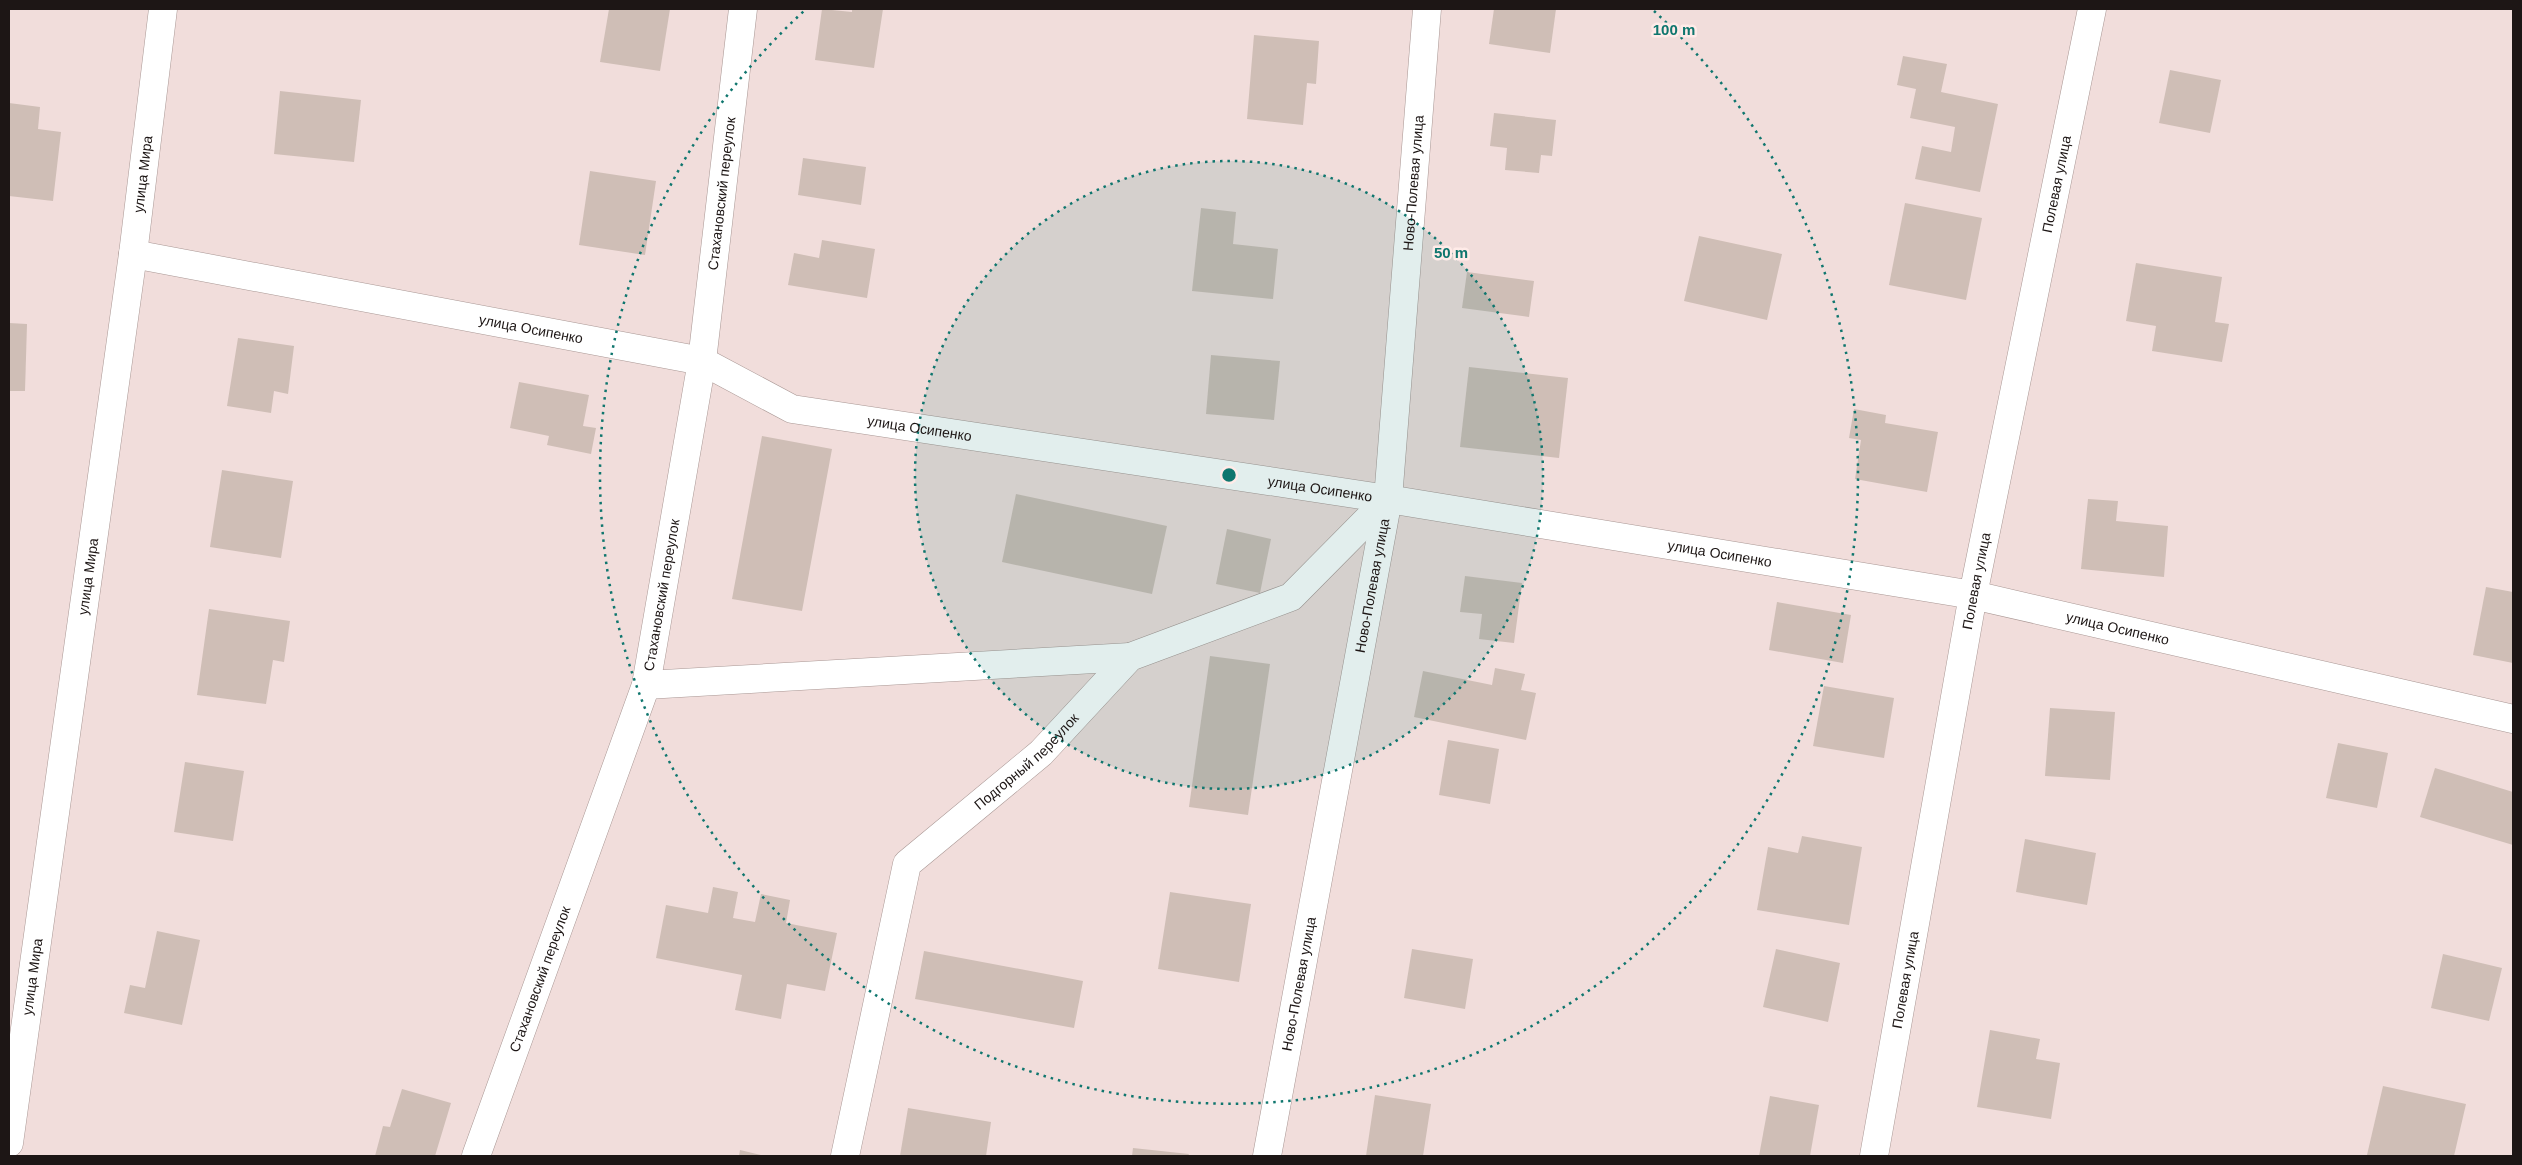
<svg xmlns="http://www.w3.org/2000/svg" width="2522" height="1165" viewBox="0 0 2522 1165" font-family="Arial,sans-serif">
  <rect width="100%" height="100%" fill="#f1dddb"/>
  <g fill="#cfbeb6">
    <path d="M609,9h61l-10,62 -60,-9z"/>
    <path d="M822,9l30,3v-3h31l-9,59 -59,-8z"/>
    <path d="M1494,9h62l-6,44 -61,-9z"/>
    <path d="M1254,35l65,6 -3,43 -9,-1 -4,42 -56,-6z"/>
    <path d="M1903,56l44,8 -6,28 57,12 -18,88 -65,-13 7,-33 29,6 4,-25 -45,-9 6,-29 -19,-4z"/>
    <path d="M2170,70l51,10 -11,53 -51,-10z"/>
    <path d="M280,91l81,9 -7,62 -80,-8z"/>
    <path d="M9,103l31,4 -2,22 23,3 -8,69 -44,-5z"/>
    <path d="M1494,113l62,7 -4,36 -11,-1 -2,18 -34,-3 2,-22 -17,-2z"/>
    <path d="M803,158l63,9 -5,38 -63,-10z"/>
    <path d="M590,171l66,10 -11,74 -66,-10z"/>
    <path d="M1905,203l77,15 -16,82 -77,-15z"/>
    <path d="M1201,208l35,4 -3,32 45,5 -5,50 -81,-8z"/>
    <path d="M1699,236l83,18 -15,66 -83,-19z"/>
    <path d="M822,240l53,9 -8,49 -79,-13 6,-32 25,5z"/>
    <path d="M2136,263l86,14 -7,45 14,2 -7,38 -70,-11 4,-25 -30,-5z"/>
    <path d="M1467,272l67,9 -5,36 -67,-9z"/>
    <path d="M9,323l18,1 -2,67h-16z"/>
    <path d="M238,338l56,8 -6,48 -14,-3 -3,22 -44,-7z"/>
    <path d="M1211,355l69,6 -6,59 -68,-6z"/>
    <path d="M1469,367l99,11 -9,80 -99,-11z"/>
    <path d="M519,382l70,13 -6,31 13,2 -5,26 -44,-9 2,-9 -39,-8z"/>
    <path d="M1854,409l32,6 -1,8 53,9 -11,60 -72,-13 6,-39 -12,-2z"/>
    <path d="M762,436l70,13 -30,162 -70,-12z"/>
    <path d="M222,470l71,11 -12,77 -71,-11z"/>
    <path d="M1016,494l151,32 -15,68 -150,-32z"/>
    <path d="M2088,499l30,2 -2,20 52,5 -4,51 -83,-8z"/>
    <path d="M1227,529l44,10 -11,54 -44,-9z"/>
    <path d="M1465,576l57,7 -8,60 -35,-4 3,-25 -22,-2z"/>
    <path d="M2486,587l27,5v71l-40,-8z"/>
    <path d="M1777,602l74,13 -8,48 -74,-13z"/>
    <path d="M209,609l81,12 -6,41 -11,-2 -7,44 -69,-9z"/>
    <path d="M1210,656l60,8 -22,151 -59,-8z"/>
    <path d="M1495,668l30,6 -4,16 15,3 -10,47 -112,-23 9,-46 69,14z"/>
    <path d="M1824,686l70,12 -10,60 -71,-12z"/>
    <path d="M2050,708l65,4 -5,68 -65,-4z"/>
    <path d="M1448,740l51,9 -9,55 -51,-9z"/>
    <path d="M2338,743l50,10 -11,55 -51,-10z"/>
    <path d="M185,762l59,9 -11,70 -59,-9z"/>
    <path d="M2435,768l78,24v53l-93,-28z"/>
    <path d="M1802,836l60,11 -13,78 -92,-15 11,-63 30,6z"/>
    <path d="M2025,839l71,14 -9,52 -71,-13z"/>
    <path d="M713,887l25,5 -5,26 22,4 6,-28 29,6 -4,23 51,10 -12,58 -38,-7 -6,35 -46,-9 7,-35 -86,-17 10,-53 42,8z"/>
    <path d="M1170,892l81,12 -12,78 -81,-13z"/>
    <path d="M157,931l43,9 -18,85 -58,-12 6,-28 15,3z"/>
    <path d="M1412,949l61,10 -8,50 -61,-11z"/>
    <path d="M1776,949l64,14 -12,59 -65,-15z"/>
    <path d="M924,951l159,30 -9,47 -159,-29z"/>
    <path d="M2443,954l59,14 -13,53 -58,-13z"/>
    <path d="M1990,1030l50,9 -4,20 24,4 -9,56 -74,-12z"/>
    <path d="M2383,1086l83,18 -12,52 -87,-1z"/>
    <path d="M402,1089l49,14 -16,53h-60l8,-30 7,1z"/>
    <path d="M1375,1095l56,9 -8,52h-57z"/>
    <path d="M1770,1096l49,9 -9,51h-51z"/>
    <path d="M908,1108l83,14 -5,34h-86z"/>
    <path d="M1133,1148l56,6 -1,2h-56z"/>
    <path d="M740,1150l25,6h-26z"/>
  </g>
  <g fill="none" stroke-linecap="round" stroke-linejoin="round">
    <g stroke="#a99794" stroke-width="29">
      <g id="minor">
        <path id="s1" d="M133,254l569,107 90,48 596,90 585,96 540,124"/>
        <path d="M646,685l484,-28"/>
        <path id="s2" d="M9,1143l124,-889 30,-245"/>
        <path id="s3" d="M476,1156l170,-471 56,-324 41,-352"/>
        <path id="s4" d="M845,1156l62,-292 134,-111 89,-96 161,-60 97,-98"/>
        <path id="s5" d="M1267,1156l121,-657 39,-490"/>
        <path id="s6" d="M1874,1156l99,-561 119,-586"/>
      </g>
    </g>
    <use href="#minor" stroke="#fff" stroke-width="28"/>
  </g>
  <circle cx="1229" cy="475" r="314" fill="#0f766e" fill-opacity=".12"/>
  <g fill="none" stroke="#0f766e" stroke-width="2.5" stroke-dasharray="2.5 5">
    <circle cx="1229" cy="475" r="314"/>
    <path d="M1654 11A629 629 0 1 1 804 11"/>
  </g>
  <g text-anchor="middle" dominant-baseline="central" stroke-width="5" stroke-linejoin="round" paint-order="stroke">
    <g font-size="14" fill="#1d1615" stroke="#ffebe8">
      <text stroke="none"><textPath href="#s2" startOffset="978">улица Мира</textPath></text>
      <text stroke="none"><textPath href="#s5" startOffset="985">Ново-Полевая улица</textPath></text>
      <text stroke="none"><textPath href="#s6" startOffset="989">Полевая улица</textPath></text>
      <text stroke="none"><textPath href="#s3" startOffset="998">Стахановский переулок</textPath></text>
      <text stroke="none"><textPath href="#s1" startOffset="405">улица Осипенко</textPath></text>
      <text stroke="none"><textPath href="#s1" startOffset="810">улица Осипенко</textPath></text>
      <text stroke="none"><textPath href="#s1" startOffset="1215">улица Осипенко</textPath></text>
      <text stroke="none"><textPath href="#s1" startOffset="1620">улица Осипенко</textPath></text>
      <text stroke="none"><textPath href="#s2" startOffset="572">улица Мира</textPath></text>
      <text stroke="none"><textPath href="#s6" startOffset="584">Полевая улица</textPath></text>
      <text stroke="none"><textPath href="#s5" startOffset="580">Ново-Полевая улица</textPath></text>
      <text stroke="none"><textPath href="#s3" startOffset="592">Стахановский переулок</textPath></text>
      <text stroke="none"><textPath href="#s1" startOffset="2025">улица Осипенко</textPath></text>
      <text stroke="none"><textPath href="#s4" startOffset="456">Подгорный переулок</textPath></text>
      <text stroke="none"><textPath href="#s2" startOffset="168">улица Мира</textPath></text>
      <text stroke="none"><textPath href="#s3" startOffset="188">Стахановский переулок</textPath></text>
      <text stroke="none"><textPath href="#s6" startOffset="179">Полевая улица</textPath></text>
      <text stroke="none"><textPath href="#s5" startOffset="175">Ново-Полевая улица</textPath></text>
    </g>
  </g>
  <circle cx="1229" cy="475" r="8" fill="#0f766e" stroke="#ffebe8" stroke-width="2.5"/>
  <g font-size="15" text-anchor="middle" font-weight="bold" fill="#0f766e" stroke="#ffebe8" stroke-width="5" stroke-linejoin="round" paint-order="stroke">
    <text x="1674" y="35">100 m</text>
    <text x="1451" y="258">50 m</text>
  </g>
  <rect width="2522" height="1165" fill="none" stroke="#1d1615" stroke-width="20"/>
</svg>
